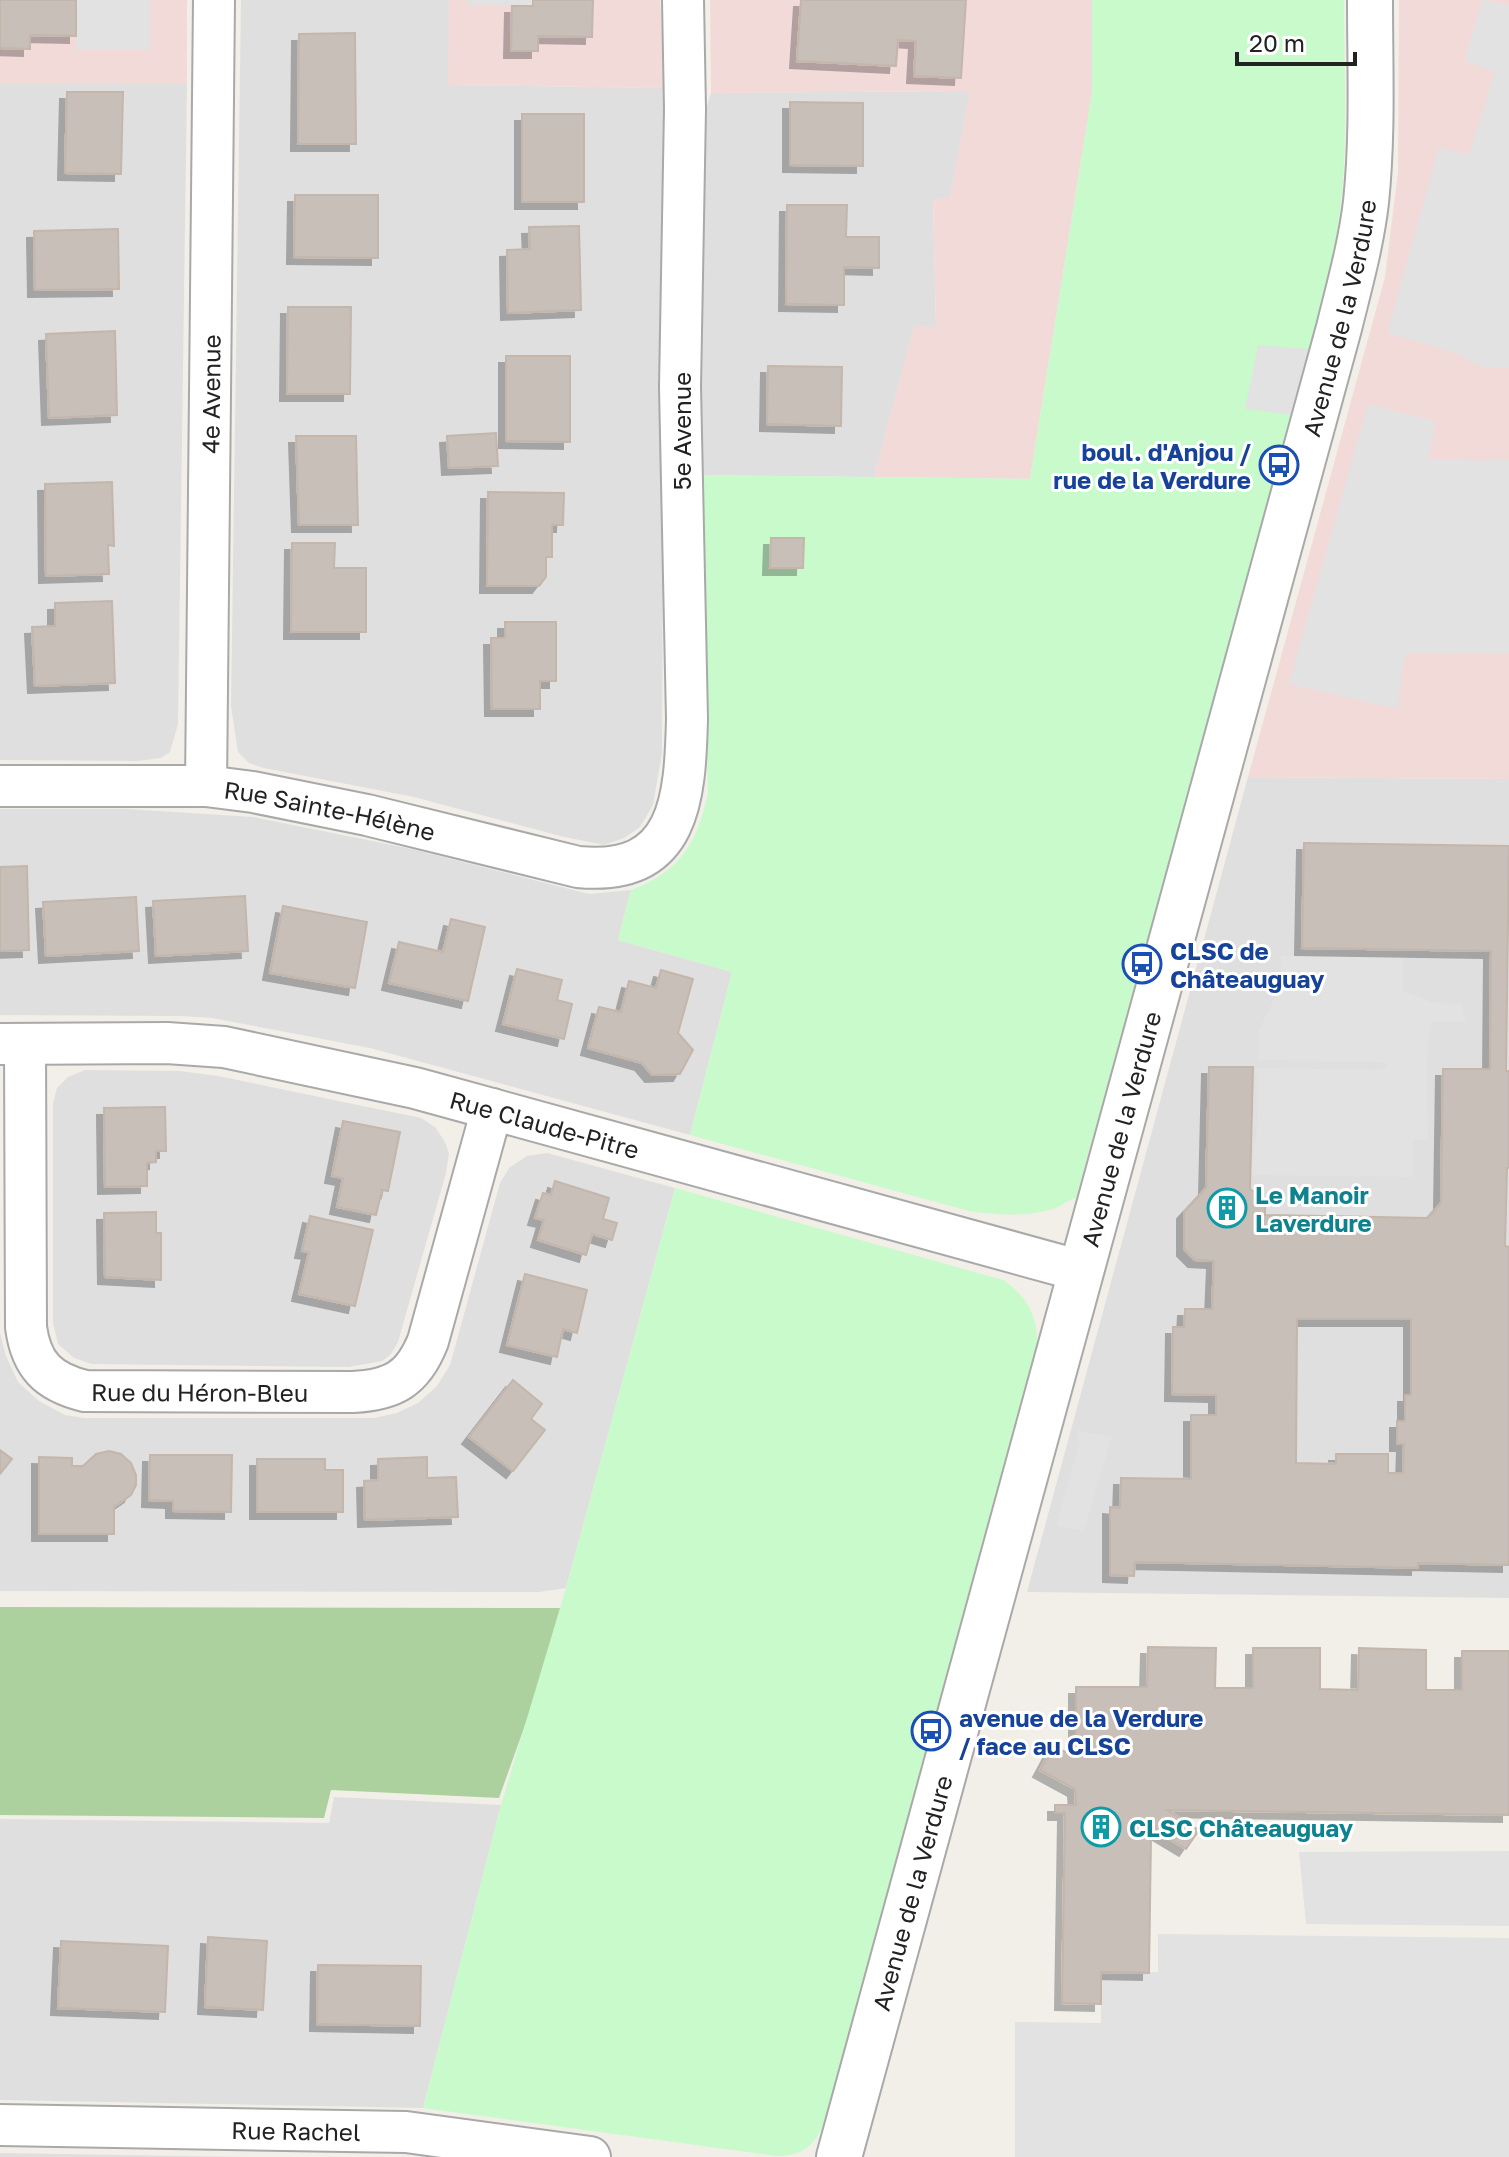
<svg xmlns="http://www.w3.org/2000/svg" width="1509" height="2157" viewBox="0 0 1509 2157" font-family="'Golos Text',sans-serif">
  <defs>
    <filter id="shadow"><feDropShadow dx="-7" dy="7" stdDeviation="0" flood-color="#0004"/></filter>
  </defs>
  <rect width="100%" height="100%" fill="#f2efe9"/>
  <g fill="#e0dfdf">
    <path d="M241,0h208v85l216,3 -3,665 -9,52 -13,22 -16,11 -20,7 -44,-9 -146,-39 -150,-29 -15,-5 -11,-11 -7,-46z"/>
    <path d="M0,84h187l-9,640 -8,28 -9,6 -24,3 -137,-1z"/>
    <path d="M970,91l-20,107 -17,3 3,127 -22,-1 -40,150 -174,-2 -1,-313 7,-53 5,-16z"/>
    <path d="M1248,777l261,2v819l-482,-6z"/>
    <path d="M0,809h128l125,8 159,32 177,45 42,-4 -13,50 114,32 -42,163 -320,-87 -158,-30 -30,-2 -182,-1z"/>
    <path d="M85,1070l95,1 38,5 203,42 14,9 10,15 4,12 -3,19 -48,169 -7,12 -9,7 -33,6 -257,-3 -18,-6 -16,-14 -5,-21v-220l4,-15 11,-11z"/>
    <path d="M547,1153l128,35 -109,400 -27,4 -539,-1v-258l6,23 12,26 21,19 26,14 19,3h290l23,-5 21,-10 19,-17 13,-21 50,-182 9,-15 18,-12z"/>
    <path d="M334,1797l167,8 -78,303 -423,-8v-281l329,4z"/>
    <path d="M0,2153l247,4h-247z"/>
  </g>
  <g fill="#f2dad9">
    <rect x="0" y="0" width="187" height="84"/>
    <path d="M449,0h211l5,88 -217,-3z"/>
    <path d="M710,0h382v92l-62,387 -156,-2 40,-151 22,1 -3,-127 17,-3 20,-106 -259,2z"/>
    <path d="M1399,0h110v779l-261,-2 137,-500 13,-105z"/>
  </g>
  <path fill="#add19e" d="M0,1607l567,1 -68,190 -168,-8 -7,28 -324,-3z"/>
  <g fill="#c8facc">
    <path d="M1092,0h252c0,73 5,147 -5,219 -8,67 -29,132 -46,196l-217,783c-9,2 -14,8 -23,11 -26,8 -57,6 -84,2l-279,-76 42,-163 -114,-32 13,-50c49,-18 67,-48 77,-98l-8,-317 330,4 62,-387z"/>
    <path d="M675,1188l328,92c24,16 35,36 34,65l-213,778c-10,24 -21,32 -47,33l-354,-48 78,-303 65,-217z"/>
  </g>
  <g fill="#e2e2e2">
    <rect x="76" y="0" width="74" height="50"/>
    <path d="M468,0h65v6l-65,-1z"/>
    <path d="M1482,0l27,5v363l-27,-1 -32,-16 -63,-18 52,-186 30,8 26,-83 -30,-11z"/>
    <path d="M1258,345l53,4 -18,66 -48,-6z"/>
    <path d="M1368,404l67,17 -6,38 80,1v193l-104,1 -8,55 -108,-25z"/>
    <path d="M1281,956l122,1v34l28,11 30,2 5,17h-35l-4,37 1,82 -15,1 1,36 -163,-2 7,-56 -1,-51 124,2 5,-2v-5l-5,-1 -123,-2v-28l22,-44z"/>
    <path d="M1077,1431l35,6 -28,94 -28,-5 23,-82z"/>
    <path d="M1509,1851v75l-203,-2 -7,-72z"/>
    <path d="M1158,1934l351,4v219h-494v-135l86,1v-51h57z"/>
  </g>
  <g fill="#c7bfb8" stroke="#c4b6ab" stroke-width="2" fill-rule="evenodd" filter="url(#shadow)">
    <path d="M0,0h76v36l-46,-1v14l-30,-1z"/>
    <path d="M533,0h60l-1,37 -54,-1v15h-27l1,-45h21z"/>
    <path d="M801,0h165l-5,78 -47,-2 2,-35 -18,-1 -2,26 -99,-5z"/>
    <path d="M355,33l1,111h-58l1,-110z"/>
    <path d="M67,92h56l-2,82 -56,-1z"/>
    <path d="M790,102l73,1v63l-73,-1z"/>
    <rect x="522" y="114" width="62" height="88"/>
    <path d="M295,195h83v63l-84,-1z"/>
    <path d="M787,205h60l-1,32h33v31l-35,-1v38l-58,-1z"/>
    <path d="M579,226l2,84 -73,3 -1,-63 23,-1 -1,-22z"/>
    <path d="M118,229l1,60 -84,1 -1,-59z"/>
    <path d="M288,307h63l-1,87h-63z"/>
    <path d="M115,331l2,84 -68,3 -3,-84z"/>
    <path d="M506,356h64v86l-64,-1z"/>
    <path d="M768,366l74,1 -1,59 -74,-2z"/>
    <path d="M496,433l2,33 -49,2 -2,-32z"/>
    <path d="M296,436h60l2,89h-59z"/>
    <path d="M112,482l2,64 -6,-1 1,29 -63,2 -1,-92z"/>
    <path d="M488,492l76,1 -1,32h-11v32h-6v20l-7,9h-52z"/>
    <path d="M771,538h33l-1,30h-33z"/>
    <path d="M292,543h43l-1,25h32v64h-75z"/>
    <path d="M112,601l3,82 -80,3 -3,-59 23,-1v-23z"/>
    <path d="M505,622h51v59h-16v28h-48l-1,-71h14z"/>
    <path d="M1304,843l205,3 -3,225h3v97h-2l-2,78 4,1v318l-91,-2v5l-283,-6 -1,14 -24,-1v-68l10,1 1,-30 70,1v-64h25v-20l-44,-1 1,-67h11l1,-18h27l2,-48 -19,-1 -11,-11v-37l22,-24 3,-121h44l-3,122 15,11v15l163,3 13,-15 2,-134h47l1,-118 -189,-3zM1297,1319h114v76h-6v26h-8v23h7l-1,29h-15v-19h-52v10l-40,-1z"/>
    <path d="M27,866l2,84 -29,1v-84z"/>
    <path d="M245,896l3,55 -92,5 -3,-55z"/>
    <path d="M136,897l3,54 -93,5 -3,-54z"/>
    <path d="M283,906l84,16 -12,66 -85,-15z"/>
    <path d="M451,919l34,8 -17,74 -79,-18 10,-41 44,10z"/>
    <path d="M517,969l45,11 -5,20 15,4 -8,35 -61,-15z"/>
    <path d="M661,970l32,9 -15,54 15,17 -13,24 -28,1 -10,-12 -54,-15 11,-41 22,5 8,-31 27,7z"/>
    <path d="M165,1107l1,44h-10v11l-9,1v23l-42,1 -1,-79z"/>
    <path d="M343,1121l57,11 -12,59 -6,-1 -6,25 -39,-8 6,-29 -11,-2z"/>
    <path d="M555,1181l54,17 -6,21 14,4 -5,17 -20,-6 -6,21 -48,-15 6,-20 -9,-2 8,-25 8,2z"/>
    <path d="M156,1212v21h5v47l-56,-3 -1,-64z"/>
    <path d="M310,1216l63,14 -18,76 -56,-12 10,-42 -7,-1z"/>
    <path d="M525,1274l62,16 -10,43 -14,-4 -6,28 -50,-12z"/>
    <path d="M513,1380l29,24 -11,15 14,11 -32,41 -44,-34z"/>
    <path d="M0,1450l12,9 -12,15z"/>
    <path d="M109,1451l12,3 10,9 5,12v10l-5,10 -17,12v27h-75v-77l33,1v8h11l13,-12z"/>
    <path d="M150,1455h82l-1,57 -58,-1v-10l-24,-1z"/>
    <path d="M427,1457v21l29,-1 2,40 -93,3 -1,-39 14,-1v-21z"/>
    <path d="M257,1459h68v11h18v42h-86z"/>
    <path d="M1148,1647l68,1 -1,40h38v-40h67v41l38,1 1,-42 67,2v40h36v-39h47v164l-342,-5 32,20 -13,19 -50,-30 -3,5 18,13 -2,136 -48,-1v32l-39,-1 3,-190h-10v-8h21l-1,-16 -35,-19 13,-24 23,11v-70h71z"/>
    <path d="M208,1937l59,4 -4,69 -58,-3z"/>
    <path d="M61,1941l107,5 -3,66 -107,-4z"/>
    <path d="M318,1965l103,1 -1,60 -103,-2z"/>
  </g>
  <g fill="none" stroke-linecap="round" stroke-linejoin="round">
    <g stroke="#a9a9a9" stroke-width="44">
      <g id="minor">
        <path id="s1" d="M0,786h206l47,6 114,23 211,52c103,10 107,-69 109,-148l-7,-332 5,-278 -2,-109"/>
        <path id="s2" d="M206,786l8,-786"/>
        <path id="s3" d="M0,1044l167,-1 57,4 191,41 666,183"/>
        <path id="s4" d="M25,1044l1,283c5,38 22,55 59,64l268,1c40,-2 60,-13 75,-51l64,-232"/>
        <path id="s5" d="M0,2125l406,7 184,25"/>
      </g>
    </g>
    <g stroke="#a9a9a9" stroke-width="48">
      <g id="tertiary">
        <path id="s6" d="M839,2157l500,-1829c10,-41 22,-83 27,-126 7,-67 4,-135 4,-202"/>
      </g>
    </g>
    <use href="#minor" stroke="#fff" stroke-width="40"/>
    <use href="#tertiary" stroke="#fff" stroke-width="44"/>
  </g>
  <defs>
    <g id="bus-ring" transform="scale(2)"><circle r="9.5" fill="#fff" stroke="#1a4fb4" stroke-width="1.5"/><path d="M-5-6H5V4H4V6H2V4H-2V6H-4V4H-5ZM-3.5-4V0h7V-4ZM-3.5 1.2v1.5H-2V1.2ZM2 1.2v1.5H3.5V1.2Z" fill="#1a4fb4"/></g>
    <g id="building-ring" transform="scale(2)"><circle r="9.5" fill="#fff" stroke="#0f9aa8" stroke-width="1.5"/><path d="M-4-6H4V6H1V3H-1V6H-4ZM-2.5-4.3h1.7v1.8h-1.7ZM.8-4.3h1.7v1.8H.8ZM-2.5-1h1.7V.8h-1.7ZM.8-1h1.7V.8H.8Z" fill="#0f9aa8"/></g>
  </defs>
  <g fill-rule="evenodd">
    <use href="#bus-ring" x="1279" y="465"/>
    <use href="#bus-ring" x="1142" y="964"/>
    <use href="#building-ring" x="1227" y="1208"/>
    <use href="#bus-ring" x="931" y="1731"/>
    <use href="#building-ring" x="1101" y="1827"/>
  </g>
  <g text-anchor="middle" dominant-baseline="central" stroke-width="6" stroke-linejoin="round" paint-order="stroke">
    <g font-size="24" fill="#222" stroke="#fff">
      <text stroke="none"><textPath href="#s6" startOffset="1906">Avenue de la Verdure</textPath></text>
      <text stroke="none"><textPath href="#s2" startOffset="392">4e Avenue</textPath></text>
      <text transform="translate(681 431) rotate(-90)">5e Avenue</text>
      <text stroke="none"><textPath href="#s1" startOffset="332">Rue Sainte-Hélène</textPath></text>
      <text stroke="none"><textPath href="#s3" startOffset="554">Rue Claude-Pitre</textPath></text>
      <text stroke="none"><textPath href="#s6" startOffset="1066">Avenue de la Verdure</textPath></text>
      <text stroke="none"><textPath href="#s4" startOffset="492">Rue du Héron-Bleu</textPath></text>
      <text stroke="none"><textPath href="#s6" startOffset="274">Avenue de la Verdure</textPath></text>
      <text stroke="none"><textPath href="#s5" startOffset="296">Rue Rachel</textPath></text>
    </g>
    <g font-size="24" font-weight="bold" fill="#164399" stroke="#fff" text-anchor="start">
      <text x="1251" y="451" text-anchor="end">boul. d'Anjou /<tspan x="1251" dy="28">rue de la Verdure</tspan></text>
      <text x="1170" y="950">CLSC de<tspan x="1170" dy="28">Châteauguay</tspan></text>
      <text x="959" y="1717">avenue de la Verdure<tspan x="959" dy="28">/ face au CLSC</tspan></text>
    </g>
    <g font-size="24" font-weight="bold" fill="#0d838f" stroke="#fff" text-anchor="start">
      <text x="1255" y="1194">Le Manoir<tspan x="1255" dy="28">Laverdure</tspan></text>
      <text x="1129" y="1827">CLSC Châteauguay</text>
    </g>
  </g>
  <path d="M1237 52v12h118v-12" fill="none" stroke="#222222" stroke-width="4"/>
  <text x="1249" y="52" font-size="24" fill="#222222" stroke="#ffffff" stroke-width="6" paint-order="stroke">20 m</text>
</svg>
